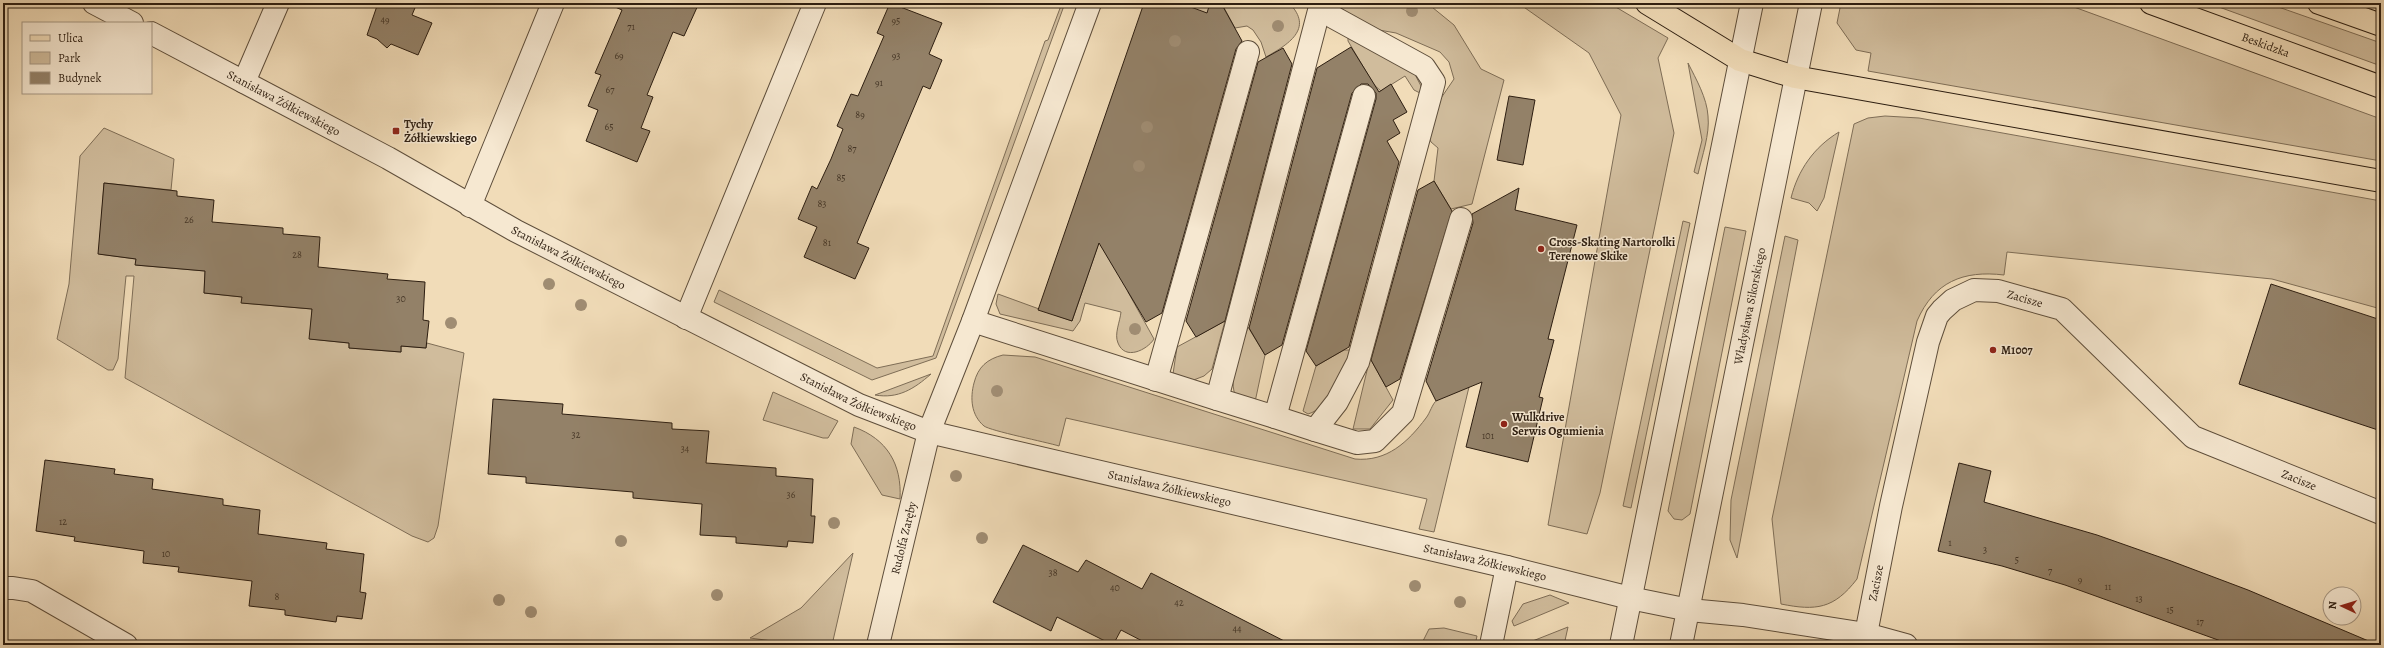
<svg xmlns="http://www.w3.org/2000/svg" width="2384" height="648" viewBox="0 0 2384 648" font-family="Alegreya,serif">
  <rect width="100%" height="100%" fill="#f1dcb8"/>
  <filter id="stains"><feTurbulence type="fractalNoise" baseFrequency=".005" numOctaves="4"/><feColorMatrix values="0 0 0 0 .2 0 0 0 0 .09 0 0 0 0 .02 0 0 0 .5 -.17"/></filter>
  <radialGradient id="worn" r=".72"><stop offset=".6" stop-color="#630" stop-opacity="0"/><stop offset="1" stop-color="#630" stop-opacity=".3"/></radialGradient>
  <g fill="#d0bc9c" stroke="#7e6d56">
    <path d="M1062,3h3l-129,355 -64,22 -158,-78 5,-12 158,78 56,-12 112,-315 3,-1z"/>
    <path d="M1180,3h109c26,26 -2,42 -23,54l-5,-15 -8,-12 -6,-4 -12,2 -13,-24 -15,9 -79,279 26,47c-7,11 -29,22 -36,4 -4,-9 2,-21 3,-31l-36,-9 -5,18 -7,10 -73,-17 -4,-10 2,-10 74,27 109,-317z"/>
    <path d="M1334,3h93l27,22 27,44 23,11 -32,124 -21,5 -17,-28 4,-33 -7,-6 -4,-9 10,-29 17,-25 -5,-17 -9,-10 -44,-19 -17,-3 -20,-9z"/>
    <path d="M1518,3h91l59,35 -10,20 16,75 -74,360 -13,41 -39,-9 73,-410 -32,-62z"/>
    <path d="M1841,3h222l318,116v42l-513,-90 3,-18 -15,-3 -19,-27z"/>
    <path d="M2208,3h59l114,40v23z"/>
    <path d="M1348,36l61,27 12,23 -1,7 -6,-3 -9,-14 -24,15 -7,-6 -26,-44z"/>
    <path d="M1688,63c8,16 19,35 20,53 2,18 -6,40 -10,58l-4,-2 8,-32z"/>
    <path d="M1885,116l34,2 462,83v108l-109,-30 -265,-27 -3,23c-41,-5 -70,7 -87,46l-60,258c-23,30 -41,32 -76,25l-9,-85 82,-395 14,-6z"/>
    <path d="M104,128l70,31 -3,31 -67,-7 -5,71 37,5v6l69,6 -1,22 38,4v6l70,6 -2,30 39,4v5l52,4v-6l25,2 1,-5 37,10 -26,173 -4,12 -6,4 -16,-6 -287,-158 9,-102h-8l-8,83 -5,11h-5l-51,-31 12,-55 11,-128z"/>
    <path d="M1839,132l-15,66 -7,13 -8,-8 -18,-5c7,-28 23,-51 48,-66z"/>
    <path d="M1683,221l7,2 -59,285 -8,-2z"/>
    <path d="M1725,227l21,4 -56,283 -8,6 -8,-1 -6,-8z"/>
    <path d="M1785,236l13,4 -61,318 -7,-18 1,-40z"/>
    <path d="M1225,321l-13,48 -8,7 -13,5 -18,-7 4,-27z"/>
    <path d="M1248,327l17,28 -10,47 -20,-7c-7,-21 7,-48 13,-68z"/>
    <path d="M1344,350h8c-7,21 -22,58 -44,64l-5,-3 13,-45z"/>
    <path d="M1003,355l32,2 320,102c32,3 53,-17 71,-41 4,-5 6,-14 11,-18 9,-6 22,-9 32,-13l-35,145 -15,-3 8,-30 -361,-81 -7,28c-13,-4 -68,-15 -75,-20 -13,-11 -14,-28 -10,-43 4,-16 13,-24 29,-28z"/>
    <path d="M1370,358l23,42 -23,29h-17z"/>
    <path d="M931,374c-17,15 -33,25 -56,21z"/>
    <path d="M773,392l65,29 -10,17h-5l-60,-18z"/>
    <path d="M854,427c33,12 48,37 46,72l-18,-4 -31,-51z"/>
    <path d="M853,553l-21,92h-30l-52,-7 51,-30z"/>
    <path d="M1550,595l19,8 -55,23 -2,-5 11,-17z"/>
    <path d="M1568,627l-4,18 -39,-1z"/>
    <path d="M1444,628l33,8 -2,9h-54l8,-16z"/>
  </g>
  <g fill="#938168" stroke="#2d1e11">
    <path d="M378,3h39l-5,12 20,8 -14,32 -27,-11 -4,4 -10,-9 -10,-4z"/>
    <path d="M606,3h93l-15,33 -11,-4 -26,63 6,2 -12,31 9,3 -13,31 -51,-21 12,-31 -10,-4 13,-31 -6,-2 27,-63z"/>
    <path d="M890,3l52,20 -13,31 13,6 -12,29 -7,-3 -66,157 12,5 -14,31 -51,-22 13,-30 -19,-8 14,-33 5,3 14,-30 12,-30 -6,-3 14,-32 7,2 26,-60 -7,-3z"/>
    <path d="M1144,3h36l27,10 3,-10h11l21,38 -6,8 -74,264 -16,9 -47,-79 -27,78 -34,-11z"/>
    <path d="M1351,47l28,45 12,-8 16,28 -14,8 7,13 -13,8 12,21 -50,185 -33,19 -10,-15 70,-252v-6l-8,-9h-7l-9,9 -70,252 -17,10 -16,-27 68,-260z"/>
    <path d="M1283,48l9,16 -67,257 -29,16 -10,-16 72,-259z"/>
    <path d="M1509,96l26,4 -12,65 -26,-5z"/>
    <path d="M1434,181l18,30 -52,168 -14,8 -15,-27 47,-170z"/>
    <path d="M104,183l73,8v5l37,4 -2,22 71,6v6l37,3 -2,30 70,7 -1,5 38,3 -2,38 6,1 -3,27 -25,-2v6l-52,-4v-5l-40,-4 3,-30 -71,-6 1,-6 -38,-4 1,-22 -70,-6 1,-6 -38,-5z"/>
    <path d="M1519,188l-4,22 62,15 -29,114 6,1 -15,57 4,1 -15,64 -62,-15 16,-65 -46,19 -10,-20 47,-158 -1,-9z"/>
    <path d="M2271,284l110,36v111l-142,-47z"/>
    <path d="M493,399l70,5 -1,10 110,9v6l37,2 -3,32 70,5v8l37,3 -2,37h4l-2,27 -25,-2 -1,6 -51,-4v-6l-36,-2 2,-31 -69,-6v-6l-107,-9v-6l-38,-3z"/>
    <path d="M45,460l70,9 -1,5 39,5 -1,10 71,10v6l37,5 -2,24 69,9 -1,6 38,5 -4,38 6,1 -4,26 -25,-3 -1,6 -51,-7v-5l-36,-4 3,-25 -74,-9 1,-5 -36,-4 1,-12 -70,-10 1,-4 -39,-6z"/>
    <path d="M1959,463l32,8 -7,31 113,33 74,26 77,29 130,55h-146l-167,-60 -63,-19 -64,-15z"/>
    <path d="M1023,545l55,27 8,-12 56,29 9,-16 141,72h-142l-29,-15 -8,15 -56,-28 -6,14 -58,-29z"/>
  </g>
  <g fill="none" stroke-linecap="round" stroke-linejoin="round">
    <g stroke="#5e4e3b" stroke-width="24">
      <g id="minor">
        <path d="M94,3l38,20"/>
        <path id="s1" d="M151,33l237,125 128,73 343,174 70,27 578,135 123,31 59,12 54,5 123,19 40,11"/>
        <path d="M244,82l34,-79"/>
        <path d="M470,206l83,-203"/>
        <path d="M686,318l129,-315"/>
        <path d="M973,321l244,78 104,-396"/>
        <path d="M1156,380l92,-328"/>
        <path d="M1217,399l58,18 89,-321"/>
        <path d="M1275,417l40,13 22,-28 21,-40 76,-280 -10,-15 -91,-50 -9,-14"/>
        <path d="M1315,430l42,13 18,-2 28,-28 58,-194"/>
        <path d="M3,588h10l19,3 94,54"/>
        <path id="s2" d="M1866,634l25,-128 37,-164 9,-26 5,-6 11,-10 21,-10 24,1 64,18 131,128 188,76"/>
        <path id="s3" d="M878,645l51,-213 44,-111 117,-318"/>
        <path d="M1491,645l16,-78"/>
        <path d="M1621,645l131,-642"/>
        <path id="s4" d="M1681,645l130,-642"/>
      </g>
    </g>
    <g stroke="#2d1e11" stroke-width="24">
      <g id="major">
        <path d="M1647,3l93,57 55,17 586,104"/>
        <path id="s5" d="M2151,3l230,84"/>
        <path d="M2319,3l62,22"/>
      </g>
    </g>
    <use href="#minor" stroke="#f6e8d1" stroke-width="22"/>
    <use href="#major" stroke="#f1dcb8" stroke-width="22"/>
  </g>
  <g fill="#a08d73">
    <circle cx="1412" cy="11" r="6"/>
    <circle cx="1278" cy="26" r="6"/>
    <circle cx="1175" cy="41" r="6"/>
    <circle cx="1147" cy="127" r="6"/>
    <circle cx="1139" cy="166" r="6"/>
    <circle cx="549" cy="284" r="6"/>
    <circle cx="581" cy="305" r="6"/>
    <circle cx="451" cy="323" r="6"/>
    <circle cx="1135" cy="329" r="6"/>
    <circle cx="997" cy="391" r="6"/>
    <circle cx="956" cy="476" r="6"/>
    <circle cx="834" cy="523" r="6"/>
    <circle cx="982" cy="538" r="6"/>
    <circle cx="621" cy="541" r="6"/>
    <circle cx="1415" cy="586" r="6"/>
    <circle cx="717" cy="595" r="6"/>
    <circle cx="499" cy="600" r="6"/>
    <circle cx="1460" cy="602" r="6"/>
    <circle cx="531" cy="612" r="6"/>
  </g>
  <g fill="#8f2418" stroke="#f6e8d1" stroke-width="1.5">
    <rect x="392" y="127" width="8" height="8" rx="2"/>
    <circle cx="1541" cy="249" r="4"/>
    <circle cx="1993" cy="350" r="4"/>
    <circle cx="1504" cy="424" r="4"/>
  </g>
  <g text-anchor="middle" dominant-baseline="central" stroke-width="3" stroke-linejoin="round" paint-order="stroke">
    <g font-size="10" fill="#463727">
      <text x="385" y="19">49</text>
      <text x="896" y="20">95</text>
      <text x="631" y="26">71</text>
      <text x="619" y="55">69</text>
      <text x="896" y="55">93</text>
      <text x="879" y="82">91</text>
      <text x="610" y="89">67</text>
      <text x="860" y="114">89</text>
      <text x="609" y="126">65</text>
      <text x="852" y="148">87</text>
      <text x="841" y="177">85</text>
      <text x="822" y="203">83</text>
      <text x="189" y="219">26</text>
      <text x="827" y="242">81</text>
      <text x="297" y="254">28</text>
      <text x="401" y="298">30</text>
      <text x="576" y="434">32</text>
      <text x="1488" y="435">101</text>
      <text x="685" y="448">34</text>
      <text x="791" y="494">36</text>
      <text x="63" y="521">12</text>
      <text x="1950" y="542">1</text>
      <text x="1985" y="549">3</text>
      <text x="166" y="553">10</text>
      <text x="2017" y="559">5</text>
      <text x="2050" y="570">7</text>
      <text x="1053" y="572">38</text>
      <text x="2080" y="579">9</text>
      <text x="2108" y="586">11</text>
      <text x="1115" y="587">40</text>
      <text x="277" y="596">8</text>
      <text x="2139" y="598">13</text>
      <text x="1179" y="602">42</text>
      <text x="2170" y="609">15</text>
      <text x="2200" y="621">17</text>
      <text x="1237" y="628">44</text>
    </g>
    <g font-size="12" fill="#2d1e11" stroke="#f6e8d1">
      <text stroke="none"><textPath href="#s5" startOffset="122">Beskidzka</textPath></text>
      <text stroke="none"><textPath href="#s1" startOffset="150">Stanisława Żółkiewskiego</textPath></text>
      <text stroke="none"><textPath href="#s1" startOffset="474">Stanisława Żółkiewskiego</textPath></text>
      <text stroke="none"><textPath href="#s2" startOffset="424">Zacisze</textPath></text>
      <text stroke="none"><textPath href="#s4" startOffset="346">Władysława Sikorskiego</textPath></text>
      <text stroke="none"><textPath href="#s1" startOffset="798">Stanisława Żółkiewskiego</textPath></text>
      <text stroke="none"><textPath href="#s2" startOffset="760">Zacisze</textPath></text>
      <text stroke="none"><textPath href="#s1" startOffset="1122">Stanisława Żółkiewskiego</textPath></text>
      <text stroke="none"><textPath href="#s3" startOffset="110">Rudolfa Zaręby</textPath></text>
      <text stroke="none"><textPath href="#s1" startOffset="1446">Stanisława Żółkiewskiego</textPath></text>
      <text stroke="none"><textPath href="#s2" startOffset="52">Zacisze</textPath></text>
    </g>
    <g font-size="12" font-weight="bold" fill="#2d1e11" stroke="#f6e8d1" text-anchor="start">
      <text x="404" y="124">Tychy<tspan x="404" dy="14">Żółkiewskiego</tspan></text>
      <text x="1549" y="242">Cross-Skating Nartorolki<tspan x="1549" dy="14">Terenowe Skike</tspan></text>
      <text x="2001" y="350">M1007</text>
      <text x="1512" y="417">Wulkdrive<tspan x="1512" dy="14">Serwis Ogumienia</tspan></text>
    </g>
  </g>
  <rect width="2384" height="648" fill="none" stroke="#f1dcb8" stroke-width="16"/>
  <rect x="4" y="4" width="2376" height="640" fill="none" stroke="#2d1e11" stroke-width="2"/>
  <rect x="8" y="8" width="2368" height="632" fill="none" stroke="#2d1e11"/>
  <rect x="22" y="22" width="130" height="72" fill="#f6e8d1" stroke="#a69784"/>
  <rect x="30" y="35" width="20" height="6" fill="#f1dcb8" stroke="#a69784"/>
  <text x="58" y="42" font-size="12" fill="#2d1e11">Ulica</text>
  <rect x="30" y="52" width="20" height="12" fill="#d0bc9c" stroke="#a69784"/>
  <text x="58" y="62" font-size="12" fill="#2d1e11">Park</text>
  <rect x="30" y="72" width="20" height="12" fill="#938168" stroke="#a69784"/>
  <text x="58" y="82" font-size="12" fill="#2d1e11">Budynek</text>
  <g transform="translate(2342 606) rotate(274)"><circle r="19" fill="#f6e8d1" stroke="#a69784"/>
  <path d="M0-3L7 15L0 10L-7 15Z" fill="#8f2418"/>
  <text y="-6" font-size="11" font-weight="bold" text-anchor="middle" fill="#2d1e11">N</text>
  </g>
  <rect width="100%" height="100%" filter="url(#stains)"/>
  <rect width="100%" height="100%" fill="url(#worn)"/>
</svg>
